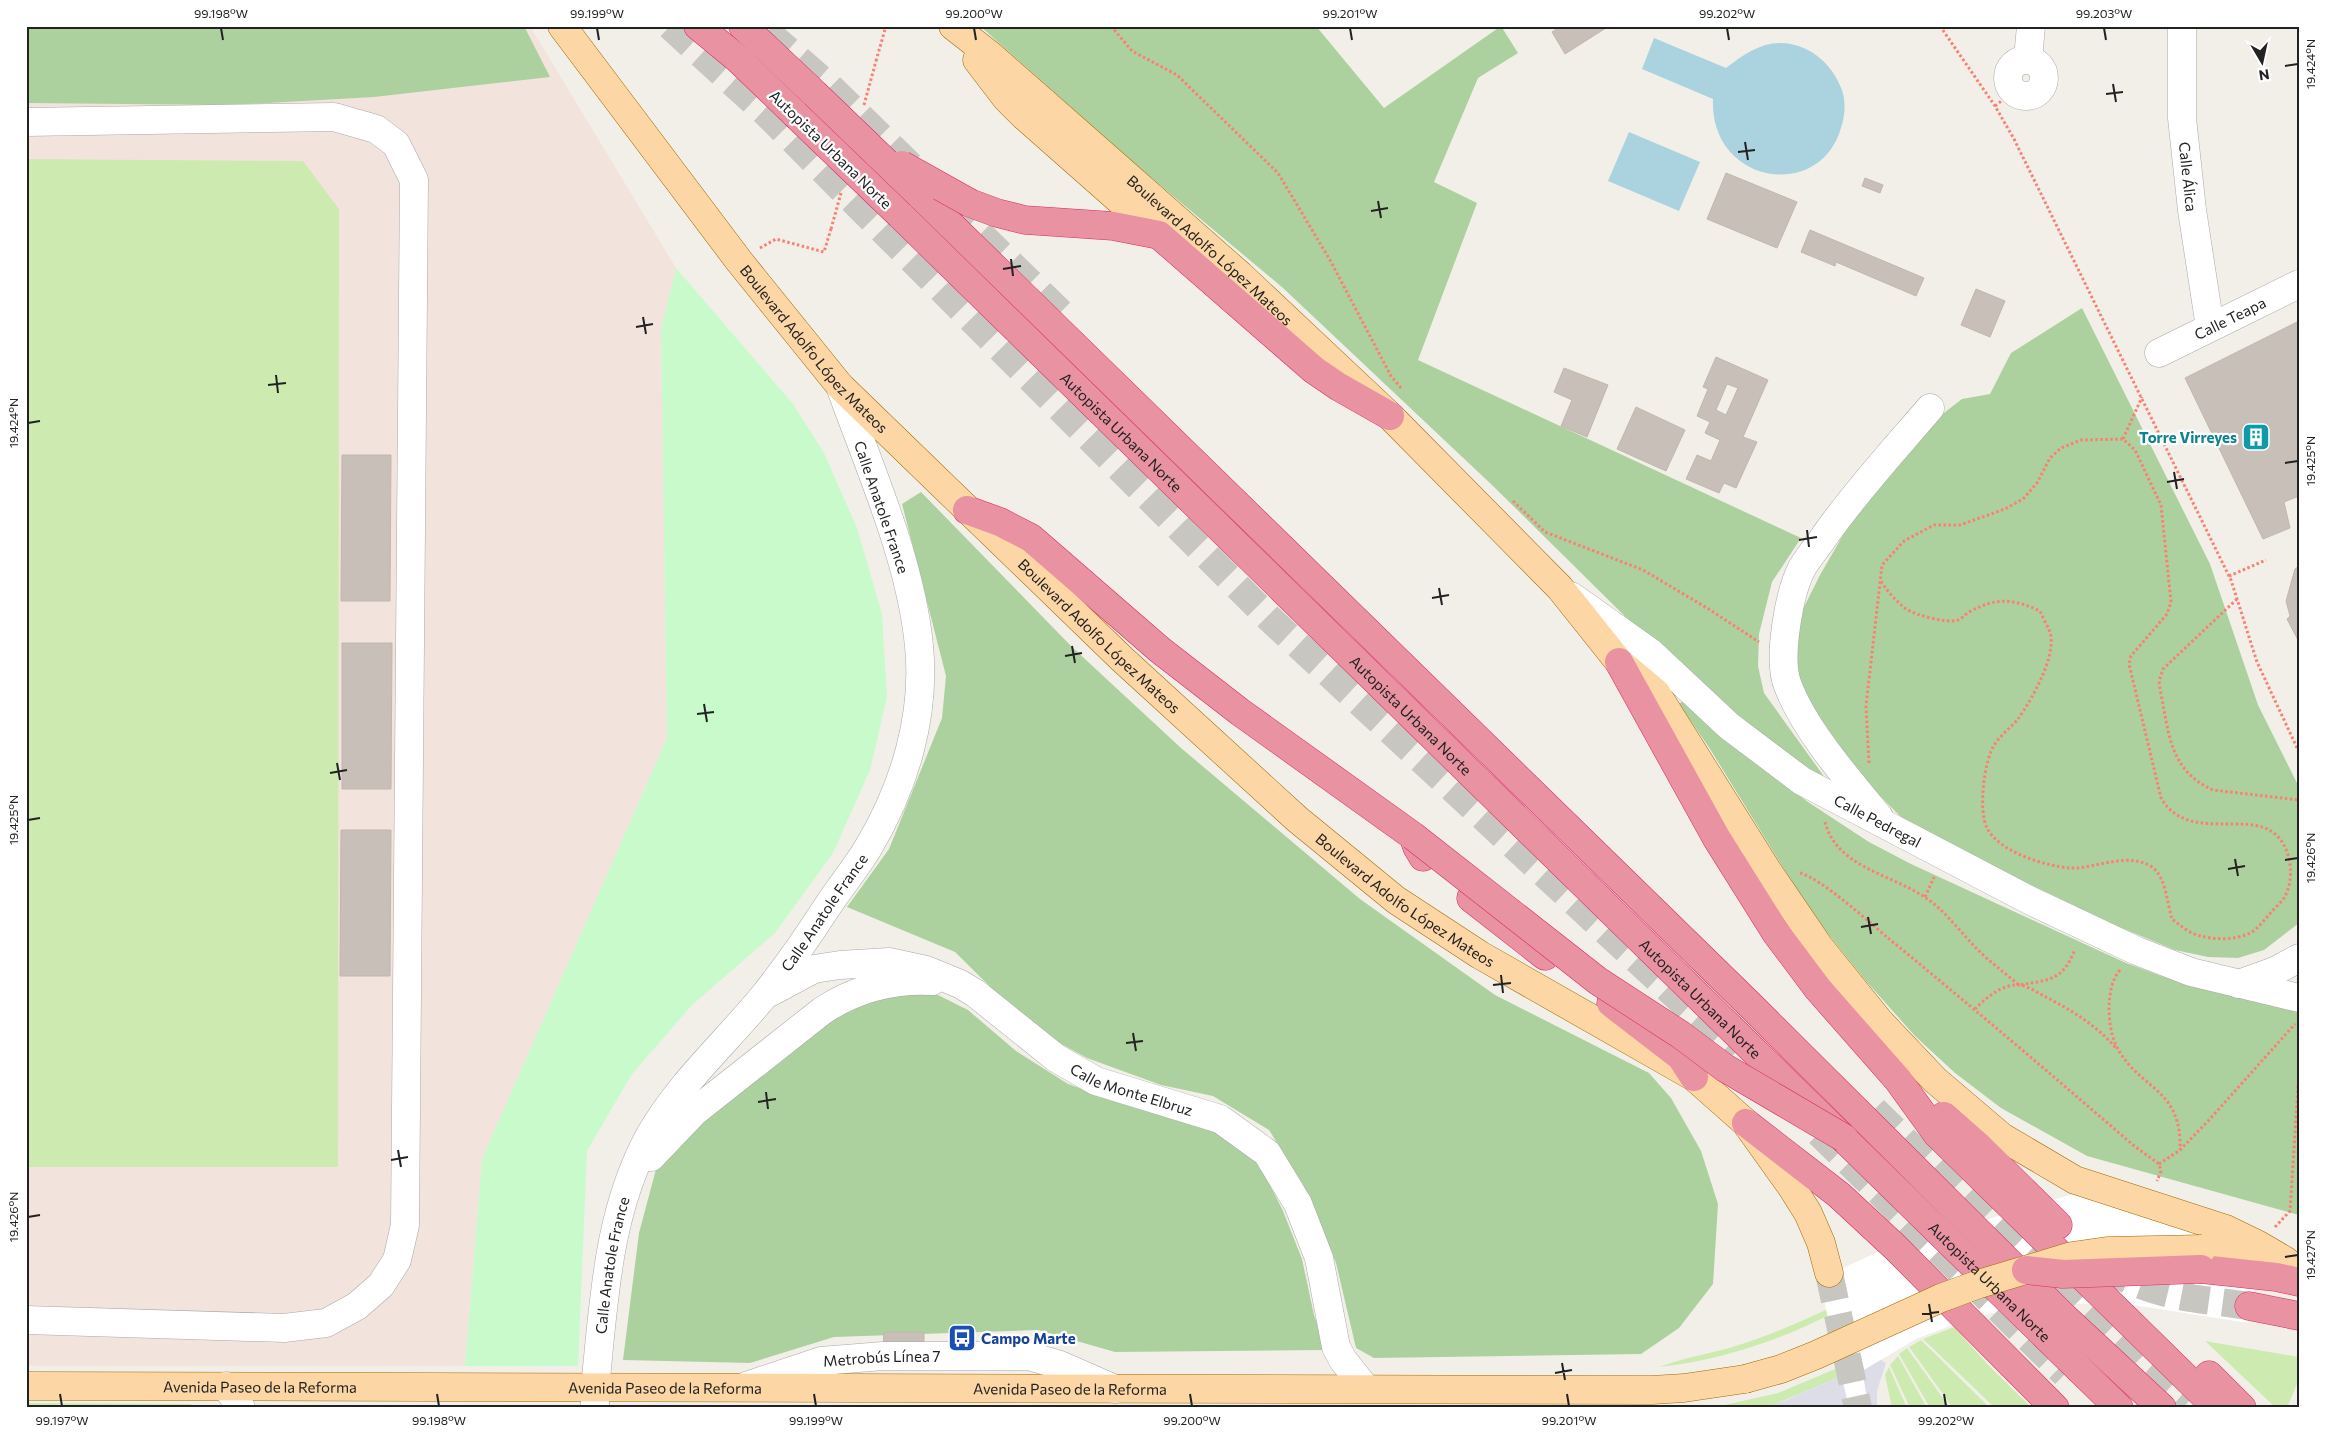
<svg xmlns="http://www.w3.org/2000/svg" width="2325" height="1434" viewBox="0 0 2325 1434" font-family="Commissioner,sans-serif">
  <rect width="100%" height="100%" fill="#f2efe9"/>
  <path fill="#f3e3dd" d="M26,26h504l146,242 -15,61 6,409 -185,421 -17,207h-439z"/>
  <g fill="#cdebb0">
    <path d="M26,159l277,2 36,48 -1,958h-312z"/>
    <path d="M1871,1289c-56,41 -143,71 -212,78 30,-11 62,-15 92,-26 41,-14 80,-34 120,-52z"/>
    <path d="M1954,1327l38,42 40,39h-37l-72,-69z"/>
    <path d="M1921,1340l69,68h-37l-44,-61z"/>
    <path d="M2205,1341l94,16v22l-12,29h-11z"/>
    <path d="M1907,1348l43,60h-20l-31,-54z"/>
    <path d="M1878,1351l-15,16 -92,39 -9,2h-51l67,-15z"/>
    <path d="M1898,1356l29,52h-17l-20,-43z"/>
    <path d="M1889,1367l18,41h-15l-7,-33z"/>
    <path d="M26,1403l165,1 3,4h-168z"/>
    <path d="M290,1405l260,1 -258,2z"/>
    <path d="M1304,1405v3h-662v-2z"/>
  </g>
  <g fill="#add19e">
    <path d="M26,26h498l26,51 -176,20 -144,8 -204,-2z"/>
    <path d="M980,26h336l68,82 117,-82 17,27 -40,25 -44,104 43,21 -59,157 383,178 -29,44 -13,52 -1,32 6,27 64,89 -40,-24 -135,-114 -160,-158 -210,-198 -147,-123z"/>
    <path d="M2082,308l128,256 48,141 41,82v136l-35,27 -26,8 -30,-1 -33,-7 -56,-23 -207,-99 -49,-49 -60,-86 -8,-35 5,-43 20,-40 41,-71 53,-68 48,-37 28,-5 21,-41z"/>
    <path d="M921,492l151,155 109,101 179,151 135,96 154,78 22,25 30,53 17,53 -5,80 -34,44 -38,26 -267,4 -18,-10 -20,-85 -34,-80 -33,-53 -56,-34 -52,-11 -74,-27 -55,-30 -77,-76 -108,-45 42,-58 53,-131 4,-42 -44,-172z"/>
    <path d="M1685,699l81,71 42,32 61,40 42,22 215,99 35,13 138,36v203l-212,-59 -86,-48 -46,-35 -40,-37 -49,-55 -37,-46 -29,-40 -90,-146 -31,-45z"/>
    <path d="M928,990l40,20 48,41 52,33 68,24 70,14 51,37 26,52 19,48 12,56 12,35 -211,2 -77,-22 -204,7 -84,26 -127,-3 16,-127 20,-75 67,-79 145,-86z"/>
  </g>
  <path fill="#c8facc" d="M676,268l117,136 31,49 33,75 25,86 5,83 -17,73 -37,83 -58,80 -83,72 -60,69 -45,77 -9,215h-113l17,-207 185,-421 -6,-409z"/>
  <path fill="#dddde8" d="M1880,1359l6,4 -9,28v17h-115l22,-7z"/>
  <g fill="#aad3df">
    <path d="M1654,38l72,30c24,-19 48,-34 80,-19 18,9 29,23 36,41 4,12 3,26 -1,38 -22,75 -132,55 -128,-29l-71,-30z"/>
    <path d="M1629,132l71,30 -21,49 -71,-30z"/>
  </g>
  <path fill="#fff" d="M2083,1191l105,33 66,65 -6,34 -127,-20 -88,2 -60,12 -57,22 -54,32 7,37h-20l-30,-129 59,-27z"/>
  <g fill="#c7bfb8" stroke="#c4b6ab" fill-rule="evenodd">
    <path d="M1561,26h48l-44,28 -13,-22z"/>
    <path d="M1726,173l71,29 -20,46 -70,-29z"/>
    <path d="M1865,178l18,7 -3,8 -18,-7z"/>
    <path d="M1810,230l114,48 -8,18 -80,-34 -1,4 -34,-14z"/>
    <path d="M1976,289l29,12 -15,36 -29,-12z"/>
    <path d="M2299,321v175l-15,6 6,26 -27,11 -78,-161z"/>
    <path d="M1716,357l52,23 -25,57 14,5 -21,46 -12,-5 -5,10 -33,-14 11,-24 14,6 9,-21 -15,-7 5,-11 -13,-6 11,-27 -5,-2zM1727,384l11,4 -12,27 -10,-5z"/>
    <path d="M1564,368l44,17 -21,52 -26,-11 11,-26 -18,-8z"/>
    <path d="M1636,407l49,23 -19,41 -49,-22z"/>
    <path d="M342,455h49l-1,146h-49z"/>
    <path d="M2299,566v76l-12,-23 3,-3 -4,-15 9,-32z"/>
    <path d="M342,643h50l-1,146h-49z"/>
    <path d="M341,830h50l-1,146h-50z"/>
    <path d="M884,1332h40v16l-41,-1z"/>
  </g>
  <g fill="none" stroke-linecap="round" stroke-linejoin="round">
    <path stroke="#c8c6c1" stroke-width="28" stroke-dasharray="28 14" stroke-linecap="butt" d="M1829,1273l29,135"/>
    <g stroke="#c8c6c1" stroke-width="28" stroke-dasharray="28 14" stroke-linecap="butt">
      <path d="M670,26l97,88 502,504 467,434"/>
      <path d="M767,32l63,55 235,230"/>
      <path d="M1874,1110l268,263 41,35"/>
      <path d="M1819,1133l246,241"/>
      <path d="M2103,1267c51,30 90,31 146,39"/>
    </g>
    <g stroke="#a9a9a9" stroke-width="29">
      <g id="minor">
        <path id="s1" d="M2182,26v92l10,92 18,117"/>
        <path d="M2028,59l3,-33"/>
        <circle cx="2026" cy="78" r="18"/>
        <path d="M26,122l308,-5 42,12 20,15 18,36 -9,1045 -8,35 -16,25 -24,21 -31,17 -42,5 -258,-8"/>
        <path id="s2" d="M2159,353l140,-69"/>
        <path id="s3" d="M1571,596l80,57 78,73 73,55 229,120 106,50 54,21 108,26"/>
        <path d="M1879,817c-31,-38 -73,-85 -91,-131 -11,-26 1,-93 14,-118 7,-12 17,-23 24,-34 32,-45 69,-85 104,-126"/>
        <path d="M2239,984l36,-13 24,-13"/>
        <path id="s4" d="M769,993l45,-24 26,-4 49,-3 37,8 34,14 15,9 81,65 40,23 124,38 47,34 31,51 21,54 17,89 7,13 23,29"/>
        <path d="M651,1157l43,-45 128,-101c33,-22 70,-32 110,-30"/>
        <path d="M226,1386l15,22"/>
        <path id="s5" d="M746,1386l75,-25 62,-5h146l31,9 55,24"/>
        <path id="s6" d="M595,1408v-20c9,-86 12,-175 55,-253 29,-51 76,-93 113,-138 23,-29 44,-59 64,-90 13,-20 29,-39 41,-59 36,-60 58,-132 51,-202 -8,-86 -50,-179 -79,-260"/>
      </g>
    </g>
    <g stroke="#a06b00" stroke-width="29">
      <g id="major">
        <path id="s7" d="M562,26l177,235 101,125 282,273 175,160 99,81 84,55 214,122 52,46 45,63 17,27 13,30 8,30"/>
        <path id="s8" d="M953,26l37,29 250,220 150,141 170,172 59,74 37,31 113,180 49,72 62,77 55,58 67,57 73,43 151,49 31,15 29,17"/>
        <path d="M977,60l29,38 18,18 135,119"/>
        <path d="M2202,1249l63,9"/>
        <path id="s9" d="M26,1386l1626,4 32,-2 61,-9"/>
      </g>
    </g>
    <g stroke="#dc2a67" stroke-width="29">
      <g id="highway">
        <path d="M698,26l40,33 57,55"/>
        <path d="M743,26l72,68"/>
        <path d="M920,195l830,810 314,312 98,91"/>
        <path d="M970,203l27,10 28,7 88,6 46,9 155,135 25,17 51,29"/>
        <path id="s10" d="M900,215l1219,1193"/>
        <path d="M967,510l33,12 31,16 129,112 80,62 173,124 4,11 6,10"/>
        <path d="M1619,662l98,177 59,94 42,56 80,91 39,54 280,274"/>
        <path d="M1471,898l74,58"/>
        <path d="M1611,1003l70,54 13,20"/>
        <path d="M1944,1116l34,30 80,79"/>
        <path d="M1746,1123l93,72 56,52 160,161"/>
        <path d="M2201,1269l75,8 23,5"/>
        <path d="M2249,1306l50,10"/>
        <path d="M2209,1375l33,33"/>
      </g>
    </g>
    <g stroke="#fa8072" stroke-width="3" stroke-dasharray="2.5 2.5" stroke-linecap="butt">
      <path d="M1111,26l21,25 45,24 101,98 52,87 61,116 10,12"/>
      <path d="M1940,26l55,80 19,33 217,441 26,82 42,90"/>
      <path d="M876,61l10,-35"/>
      <path d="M1995,106l18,-14"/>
      <path d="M760,248l16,-9 48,13 7,-23"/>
      <path d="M2123,439l19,-42"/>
      <path d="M1513,501l32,31 98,38 64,38 52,34"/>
      <path d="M2229,576l37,-16"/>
      <path d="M2237,599l-74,70 -4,12 1,8c9,42 8,81 53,101l86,10"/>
      <path d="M1869,763l-3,-57 16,-141 22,-24 30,-16h26l45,-16 18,-10 14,-16 13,-25 11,-10 20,-8 42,-1 12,11 26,55 10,97 -4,12 -36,42 -2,8 32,134c26,45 86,12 114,36 17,14 20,46 9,64 -4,6 -11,11 -15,17 -6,6 -11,14 -19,18 -14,7 -34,7 -49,3 -11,-2 -20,-10 -29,-17 -5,-16 -6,-42 -20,-52 -25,-16 -56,2 -82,1 -25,-2 -71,-16 -83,-40 -9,-17 -3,-69 8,-84 6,-10 16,-16 23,-25 14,-20 39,-63 32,-87 -3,-7 -7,-14 -10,-21 -26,-12 -43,-14 -69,0 -5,2 -8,7 -13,9 -11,4 -42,-5 -52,-11 -10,-8 -19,-18 -26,-29"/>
      <path d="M1825,822c11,44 64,52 98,74 21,13 37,36 55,54 12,12 27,23 41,35 30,-5 44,-4 56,-36"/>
      <path d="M1800,873c22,6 68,48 88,65 83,68 164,137 245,207l26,19 2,7 -4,10"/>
      <path d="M1925,897l9,-20"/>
      <path d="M2120,970c-9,11 -10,23 -11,36 0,14 2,32 10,45 24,40 63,38 61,99"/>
      <path d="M1975,1009c11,-11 27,-25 43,-24 9,0 18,7 26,11 27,14 51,28 72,52"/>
      <path d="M2159,1164l21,-14 28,-29 87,-97"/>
      <path d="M2275,1227l15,-16 9,-139"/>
    </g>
    <use href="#minor" stroke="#fff" stroke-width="28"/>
    <use href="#major" stroke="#fcd6a4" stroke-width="28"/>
    <use href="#highway" stroke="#e892a2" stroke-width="28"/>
    <g stroke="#a06b00" stroke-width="29" stroke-linecap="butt">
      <path id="major-bridge" d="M1745,1379l36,-10 35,-14 125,-57 38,-14 93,-28 35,-5 95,-2"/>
    </g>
    <g stroke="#dc2a67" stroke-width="29" stroke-linecap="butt">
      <g id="highway-bridge">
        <path d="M815,94l105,101"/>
        <path d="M795,114l105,101"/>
        <path d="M902,165l68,38"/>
        <path d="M1413,836l185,145 83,54 44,33 119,70"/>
        <path d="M2026,1270l37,4 138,-5"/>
      </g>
    </g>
    <g stroke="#fa8072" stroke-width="3" stroke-dasharray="2.5 2.5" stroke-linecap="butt">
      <path d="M864,105l12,-44"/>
      <path d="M831,229l10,-36"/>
    </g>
    <use href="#major-bridge" stroke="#fcd6a4" stroke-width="28"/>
    <use href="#highway-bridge" stroke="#e892a2" stroke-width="28"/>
  </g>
  <path fill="none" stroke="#222" stroke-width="2" d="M221,28l2,12M597,28l2,12M974,28l2,12M1350,28l2,12M1727,28l2,12M2104,28l2,12M2285,66l13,-2M2113,84l3,18M2106,94l17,-2M1745,142l3,18M1738,152l17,-2M1378,201l3,17M1371,211l17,-3M1011,259l2,17M1003,269l18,-3M643,317l3,17M636,327l17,-3M276,375l2,18M268,385l18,-2M28,423l12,-2M2285,463l13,-2M2174,472l3,17M2167,482l17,-3M1807,530l2,17M1799,540l18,-3M1439,588l3,17M1432,598l17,-3M1072,646l3,17M1065,656l17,-3M704,704l3,18M697,714l17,-2M337,763l3,17M330,773l17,-3M28,820l12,-2M2235,859l3,17M2285,860l13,-2M2228,869l17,-3M1868,917l3,17M1861,927l17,-3M1501,975l2,18M1493,985l18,-2M1133,1033l3,18M1126,1043l17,-2M766,1092l2,17M758,1102l18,-3M398,1150l3,17M391,1160l17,-3M28,1217l12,-2M2285,1257l13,-2M1929,1304l3,18M1922,1314l17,-2M1562,1363l3,17M1555,1373l17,-3M60,1394l2,12M437,1394l2,12M814,1394l2,12M1190,1394l2,12M1567,1394l2,12M1944,1394l2,12"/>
  <defs>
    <g id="building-square" transform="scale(1.4375)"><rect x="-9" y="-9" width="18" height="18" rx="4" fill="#0f9aa8" stroke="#fff"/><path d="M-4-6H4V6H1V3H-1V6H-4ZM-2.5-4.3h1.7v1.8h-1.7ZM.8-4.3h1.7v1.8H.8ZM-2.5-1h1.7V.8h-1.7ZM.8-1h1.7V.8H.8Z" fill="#fff"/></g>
    <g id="bus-square" transform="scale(1.4375)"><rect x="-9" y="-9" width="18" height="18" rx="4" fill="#1a4fb4" stroke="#fff"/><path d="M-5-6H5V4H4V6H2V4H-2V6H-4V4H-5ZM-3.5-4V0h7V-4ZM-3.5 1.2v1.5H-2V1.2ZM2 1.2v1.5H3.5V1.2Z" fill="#fff"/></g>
  </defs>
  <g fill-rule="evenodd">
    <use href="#building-square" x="2256" y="437"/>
    <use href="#bus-square" x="962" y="1338"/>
  </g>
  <g text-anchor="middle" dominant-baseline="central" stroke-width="4.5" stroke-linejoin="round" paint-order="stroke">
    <g font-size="15" fill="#222" stroke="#fff">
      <text transform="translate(831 149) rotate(44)">Autopista Urbana Norte</text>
      <text stroke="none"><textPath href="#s1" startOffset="151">Calle Álica</textPath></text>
      <text stroke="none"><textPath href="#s8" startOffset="341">Boulevard Adolfo López Mateos</textPath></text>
      <text stroke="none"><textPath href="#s2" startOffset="79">Calle Teapa</textPath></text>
      <text stroke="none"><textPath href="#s7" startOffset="410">Boulevard Adolfo López Mateos</textPath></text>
      <text stroke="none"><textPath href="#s10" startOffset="310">Autopista Urbana Norte</textPath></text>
      <text transform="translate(882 507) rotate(71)">Calle Anatole France</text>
      <text stroke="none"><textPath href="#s7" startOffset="815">Boulevard Adolfo López Mateos</textPath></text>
      <text stroke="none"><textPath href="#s10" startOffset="715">Autopista Urbana Norte</textPath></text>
      <text stroke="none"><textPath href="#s3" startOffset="382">Calle Pedregal</textPath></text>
      <text stroke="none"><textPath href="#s7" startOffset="1220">Boulevard Adolfo López Mateos</textPath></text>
      <text stroke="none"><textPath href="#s6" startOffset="564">Calle Anatole France</textPath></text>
      <text stroke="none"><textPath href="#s10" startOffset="1120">Autopista Urbana Norte</textPath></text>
      <text stroke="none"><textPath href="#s4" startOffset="405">Calle Monte Elbruz</textPath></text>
      <text stroke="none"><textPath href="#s6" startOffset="144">Calle Anatole France</textPath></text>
      <text stroke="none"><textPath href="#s10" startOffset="1525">Autopista Urbana Norte</textPath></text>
      <text stroke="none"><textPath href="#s5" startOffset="140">Metrobús Línea 7</textPath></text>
      <text stroke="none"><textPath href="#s9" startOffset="234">Avenida Paseo de la Reforma</textPath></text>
      <text stroke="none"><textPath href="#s9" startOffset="639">Avenida Paseo de la Reforma</textPath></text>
      <text stroke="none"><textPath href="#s9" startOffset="1044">Avenida Paseo de la Reforma</textPath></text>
    </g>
    <g font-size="15" font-weight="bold" fill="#0d838f" stroke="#fff" text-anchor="end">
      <text x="2237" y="437">Torre Virreyes</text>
    </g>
    <g font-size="15" font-weight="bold" fill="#164399" stroke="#fff" text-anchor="start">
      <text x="981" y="1338">Campo Marte</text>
    </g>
  </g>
  <rect width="2325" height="1434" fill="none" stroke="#ffffff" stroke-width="55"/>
  <g transform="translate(2262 62) rotate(171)" stroke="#ffffff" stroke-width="4" paint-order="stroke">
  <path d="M0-4L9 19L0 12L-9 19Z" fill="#222222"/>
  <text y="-8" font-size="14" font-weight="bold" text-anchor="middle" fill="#222222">N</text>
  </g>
  <rect x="28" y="28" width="2270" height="1378" fill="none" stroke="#222" stroke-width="2"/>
  <g font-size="12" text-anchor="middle" fill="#222">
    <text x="221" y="18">99.198°W</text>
    <text x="597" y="18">99.199°W</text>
    <text x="974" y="18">99.200°W</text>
    <text x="1350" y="18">99.201°W</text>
    <text x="1727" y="18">99.202°W</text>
    <text x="2104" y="18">99.203°W</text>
    <text transform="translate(2311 64) rotate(-90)" y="4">19.424°N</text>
    <text transform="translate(14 423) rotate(-90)" y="4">19.424°N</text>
    <text transform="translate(2311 461) rotate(-90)" y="4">19.425°N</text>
    <text transform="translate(14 820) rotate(-90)" y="4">19.425°N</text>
    <text transform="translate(2311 858) rotate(-90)" y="4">19.426°N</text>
    <text transform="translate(14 1217) rotate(-90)" y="4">19.426°N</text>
    <text transform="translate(2311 1255) rotate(-90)" y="4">19.427°N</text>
    <text x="62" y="1425">99.197°W</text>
    <text x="439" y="1425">99.198°W</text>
    <text x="816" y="1425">99.199°W</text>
    <text x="1192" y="1425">99.200°W</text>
    <text x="1569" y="1425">99.201°W</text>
    <text x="1946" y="1425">99.202°W</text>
  </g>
</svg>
